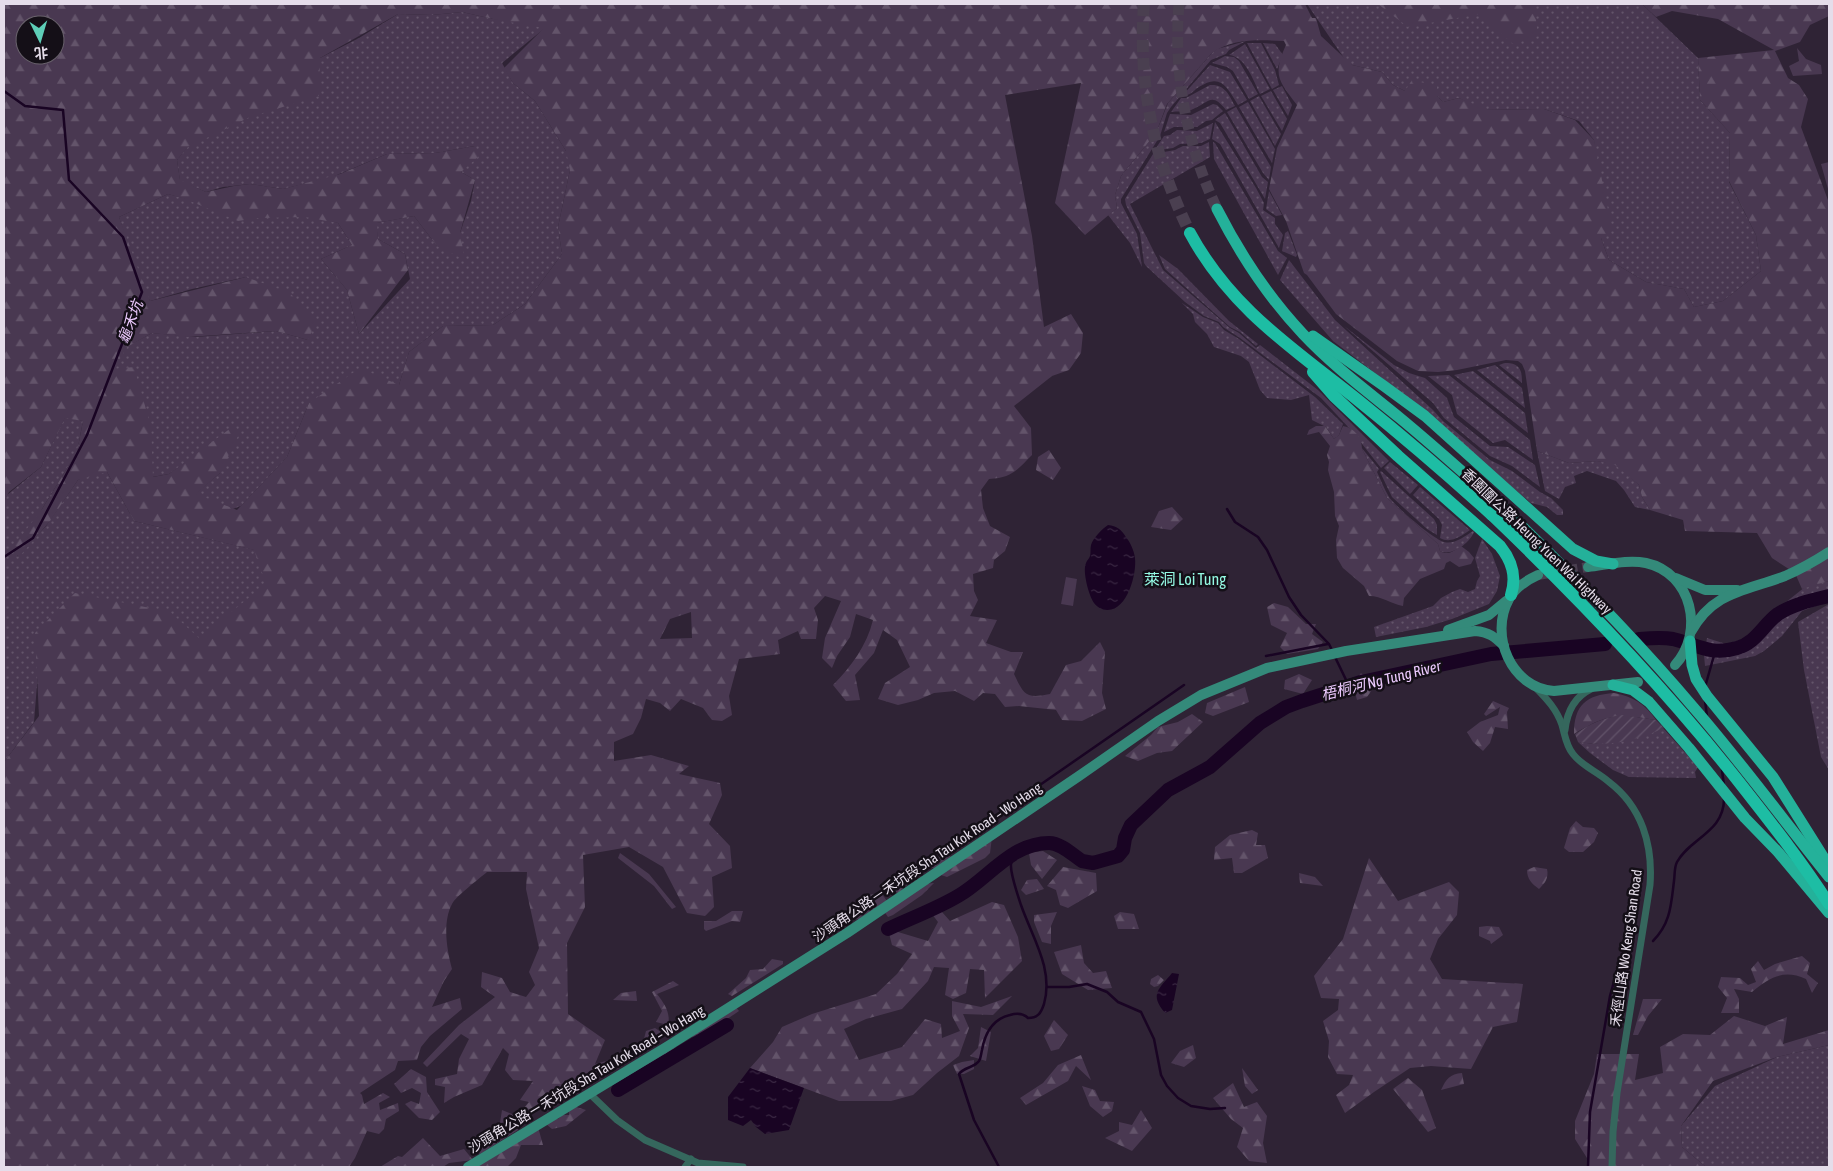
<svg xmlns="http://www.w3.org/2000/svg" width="1833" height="1171" viewBox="0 0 1833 1171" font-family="'Asap Condensed','Noto Sans SC',sans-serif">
  <defs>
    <pattern id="grass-dots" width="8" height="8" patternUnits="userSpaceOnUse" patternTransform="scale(1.25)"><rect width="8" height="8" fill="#493851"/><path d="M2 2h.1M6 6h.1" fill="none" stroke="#63546a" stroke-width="1.8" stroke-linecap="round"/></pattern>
    <pattern id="forest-firs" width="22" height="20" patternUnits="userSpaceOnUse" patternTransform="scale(1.25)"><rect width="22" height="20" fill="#493851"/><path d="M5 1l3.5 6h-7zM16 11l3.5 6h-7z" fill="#63546a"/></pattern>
    <pattern id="garden-furrows" width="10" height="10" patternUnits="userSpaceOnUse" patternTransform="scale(1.25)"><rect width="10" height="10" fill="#493851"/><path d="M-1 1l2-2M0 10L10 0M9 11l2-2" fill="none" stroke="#63546a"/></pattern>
    <pattern id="water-ripples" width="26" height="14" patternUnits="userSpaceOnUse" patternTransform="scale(1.25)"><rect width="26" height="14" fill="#190423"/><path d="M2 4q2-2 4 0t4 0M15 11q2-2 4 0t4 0" fill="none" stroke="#3a2843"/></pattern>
  </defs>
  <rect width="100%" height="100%" fill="#2f2335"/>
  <g fill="url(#grass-dots)">
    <path d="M1307,4h335l56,54 2,42 30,33 -1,49 27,53 5,36 -38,30 -29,6 -10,-18 -38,-7 -37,-22 -8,-22 -7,-98 -15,-19 -35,-12 -62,1 -23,-12 -16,4 -6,-6 -32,-5 -12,-6 -11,-13 -34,-8z"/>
    <path d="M462,12l31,7 40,1 12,8 -43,35 11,20 22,18 31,50 17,-3 -13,22 -12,57 4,27 -37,50 -32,21 -50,1 -34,26 -10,33 -90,18 -22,54 -46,49 -17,6 -29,-18 25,-21 -29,-14 -22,15 -17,3 -39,-108 13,-22 26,-14 43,4 81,-6 32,9 -62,-63 -54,12 -42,12 -11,-23 -20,-61 49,-23 39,10 74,11 38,2 19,6 14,22 -31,14 26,31 12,44 51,-55 -5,-25 -27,-15 -2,-16 38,-7 23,30 23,-13 11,-32 4,-21 -14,-8 14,-26 -40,7 -48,1 -55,23 -49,12 -33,-5 -27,3 -17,5 -26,-11 -3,-21 16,-20 127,-82 39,-20 39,-24 34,1z"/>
    <path d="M1246,41l-17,9 -3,4 -15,6 -40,47 -4,6 -7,23 -39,63v4l16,31 5,33 -12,-24 -22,-28 9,-7 -2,-13 6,-19 35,-43 12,-30 44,-50 5,-4z"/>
    <path d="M1247,43h14l14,27 4,15 -7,4z"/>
    <path d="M1263,43l12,1 8,11 -6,14z"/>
    <path d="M1245,44l25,45 -10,5c-7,-14 -14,-37 -31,-39z"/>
    <path d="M1225,56l9,1 5,4 19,33 -9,5 -16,-28 -6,-4 -15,-4z"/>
    <path d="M1210,65l20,7 17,28 -9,5c-13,-21 -18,-32 -42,-16 -4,4 -8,7 -14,7z"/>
    <path d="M1210,85c15,-1 19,10 25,21l-9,4c-15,-19 -17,-7 -35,0 -6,2 -14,1 -20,2l10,-14h5z"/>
    <path d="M1282,86l10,19 -4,11 -15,-26z"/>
    <path d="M1271,91l16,28 -5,12 -21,-35z"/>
    <path d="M1259,96l22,38 -6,12 -25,-45z"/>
    <path d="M1248,102l27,47 -3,14 -33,-56z"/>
    <path d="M1213,104l4,1 6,6 -11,9 -6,1 -9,6h-23l-10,5 6,-18 21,1z"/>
    <path d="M1236,107l35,60 -2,13 -6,-7 -36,-61z"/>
    <path d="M1225,113l37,64 6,5 -3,17 -45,-76 -5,-3z"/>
    <path d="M1215,122l41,66 8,15 -1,7 12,8v6l8,11 -4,13 -59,-104 -8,-5z"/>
    <path d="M1213,123l-3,16 -9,4 -21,1 -7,4 -19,3 10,-15 6,-1 7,-5 20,1z"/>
    <path d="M1209,142l1,15 -80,47 33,66 67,58 9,5 17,15 4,-3 58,45 71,71 -8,7 -30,-38 -30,-32 -81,-60 -17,-11 -4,-5 -15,-6 -19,-14 -39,-36 -2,-3 -4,-30 -14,-28 -1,-6 28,-45 22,-4 8,-4h18z"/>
    <path d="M1213,142l2,1 63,108 9,7 -9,17 -64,-116z"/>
    <path d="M1269,191l13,24 -6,1 -10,-7z"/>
    <path d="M1288,231l9,24 -1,2 -14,-6 3,-18z"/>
    <path d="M1159,255l19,14 51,52 29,23 -2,2 -16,-14 -10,-5 -65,-58z"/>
    <path d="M1289,260l46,60 98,90 10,11 47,39 22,11 28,21 11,6 12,12v5h-6l-10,-8 -16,-4 -63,-53 -47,-42 -88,-67 -53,-61z"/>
    <path d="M1182,303l21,14 15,6 6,7 15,9 76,58 28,27 -4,11 -5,4 -8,-12 -14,-7 -3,-25 -18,5 -24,-2 -7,-8 -11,-28 -8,-6 -27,-9 -7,-13 -12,-12 -2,-8z"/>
    <path d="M1344,326l50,39 15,8 16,5 22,20 7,19 36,29 18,1 27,18 5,22 -28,-21 -22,-10 -46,-38 -11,-15z"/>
    <path d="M1505,363c15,0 17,7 17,20l-23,-18z"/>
    <path d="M1495,365l27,23 3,20 -48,-38z"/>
    <path d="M1473,371l52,42 3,20 -74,-58z"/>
    <path d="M1449,375l81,65 3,20 -28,-20 -12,3 -36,-29 -5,-19 -24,-19z"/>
    <path d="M65,417l18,4 -6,31 -35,57 -25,48 29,-31 32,-46 20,-10 9,2 27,49 121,29 15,41 -65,52 -164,-8 -7,87 -30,40v-260l3,-7 34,-28z"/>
    <path d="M1361,447l18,22 -2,3c4,8 7,17 12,25 7,10 44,42 55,45 10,3 21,-6 29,-11l1,1c-4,11 -23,25 -34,19l-2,-7 -51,-46z"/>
    <path d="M1537,451l32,12 28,-2 19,3 23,21 3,12 8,13 -15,-3 -11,-17 -8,-9 -29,-10 -13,5 2,7 -11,4 -6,12 -14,-8z"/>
    <path d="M1390,462l28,23 -8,9 -26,-26z"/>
    <path d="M1381,471l53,48 3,6v10l-10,-6 -35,-32 -12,-25z"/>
    <path d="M1420,487l50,43c-9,6 -19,14 -30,8l2,-13 -3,-6 -26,-24z"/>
    <path d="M1482,539l10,15 8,22 -3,15 -8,13 -37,15 -26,8 -50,10 -2,-10 59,-21 8,-8 11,-6 8,-3 8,3 7,-3 2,-8 3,-5 -5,-18z"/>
    <path d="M1829,581v20l-27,10 -20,25 -18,15 -9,5 -50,10 -1,-11 3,-17 19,6 28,-8 7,-14 44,-35z"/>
    <path d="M1829,604v166l-8,-13 -17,-87 -6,-48z"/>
    <path d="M1663,728l35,39 -3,5 1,6 -67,-1 -16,-7 -23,-17 -12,-11 17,2z"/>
    <path d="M1829,1045v122h-123l-24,-20 -1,-21 34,-40 62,-29z"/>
  </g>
  <g fill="url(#forest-firs)" fill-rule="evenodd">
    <path d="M4,4h1301l7,14h4l5,18 31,29 30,7 11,13 12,6 7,-11 25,6v10l6,6 16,-4 29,12 56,-1 31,11 19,20 18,90 -11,8 8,22 37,22 38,7 10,18 29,-6 38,-30 -5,-36 -27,-54 1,-48 -30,-33 -2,-42 76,-8 -56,-31 -46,-8 -16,6 -14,-13h187v12l-19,9 -10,17 -25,9 13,27 11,7 9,14 -7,28 28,76v378l-27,8 -7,-16 -23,-15 -15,-25 -72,-2 -2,-11 -33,-10 -8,-13 -3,-12 -24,-20 -18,-4 -28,2 -32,-12 -12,-80 -3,-7 -4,-3 -12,-1 -49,10 -19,2 -20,-1 -21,-10 -61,-47 -29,-39 -3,-2 -18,-52 -17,-32 8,-41 20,-43c-18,-24 -25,-29 -11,-60l-2,-4c-24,-1 -53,-3 -73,13l-44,50 -11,29 -35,43 -6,19 2,13 -32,27 -30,-32 26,-120 -76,12 27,141 12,91 27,-13 12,19 -2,20 -12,17 -17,6 -38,30 17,22 1,27c-15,15 -20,23 -43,24l-8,11 2,18 7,18 20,11 -5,14 -11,9 -1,8 -20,6 1,17 4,9 -8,16 27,4 -11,23 25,9h12l-9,22c10,21 12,25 36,20l16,-29 15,-4 19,-19 5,10 -3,41 4,16 -24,12 -20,-1 -6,-10 -37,-4 -14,1 -10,-13 -12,-1 -9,8 -19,-10 -21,2 -16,7 -20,5 -20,-6 7,-16 25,-16 -13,-27 -14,-10 -9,23 -19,22 5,25 -14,1 -13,-16c18,-18 34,-40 40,-65l-17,-6 -6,23 -13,19 -5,12 -10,-10 3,-20 16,-37 -16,-5 -11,12 4,12 -2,19h-15l-3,-8 -20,9 2,14 -41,5 -10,37 3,19 -10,6 -10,-1 -9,-12 -22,-9 -11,12 -10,-8 -14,-4 -5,19 -8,16 -19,8v19l37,-6 38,11 -10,8 41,9 2,12 -13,29 21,22 2,22 -20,9 2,30 -9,9 -18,-3 -24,-46 -34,-20 -46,8 2,52 -18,36 1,71 37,26 -10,24 18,-5 -30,24 -54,33 -5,-1 -2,-5 7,-8 -9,-2 13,-19 -20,-1 -8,-10 4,-16 -6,-6 -21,37 -28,12 -10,6 1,-16 -10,-2v-6l22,-5 2,-15 10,-20 -8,-5 -34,33 -4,-4 36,-38 36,-28 -14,-10 1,-15 20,6 8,14 16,5 9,-12 -6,-13 10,-24 -13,-59 1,-17h-40c-8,7 -31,24 -35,32 -10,19 -5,46 0,65l-8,12 -12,26 28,-9 2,11 -32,27 -9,11 -4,13 -19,1 -3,9 -35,23 2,2 2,9 19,-11 7,4 -11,6 1,7 18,-7 1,8 -13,8 -2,10 -5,5 -12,-3 -12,27 -6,9h-345v-405l35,-46 -4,-83 40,-40 95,19 29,26 67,-54 -12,-34 -120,-29 -27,-49 -29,8 -28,41 -31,36 -6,-10 29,-38 35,-57 6,-31 -18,-3 -24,49 -32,25 -5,10zM462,12l31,7 51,9 -40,40 9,15 22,18 31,50 4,19 -12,57 4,27 -37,50 -32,21 -50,1 -34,26 -10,33 -39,-17 -51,35 -22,54 -50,53 -41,-16 24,-21 19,-39 -4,-9 -66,49 -16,3 -2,-50 -17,-60 -20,2 13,-22 25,-14 36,4 88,-6 32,9 8,-18 -26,-29 -44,-16 -96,24 -31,-84 49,-23 17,5 53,22 20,-3 47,-1 33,6 14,22 -31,14 26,31 12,44 49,-64 -3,-16 -27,-15 -1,-16 37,-7 23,30 28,14 -5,-27 15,-53 -14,-8 17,-15 -3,-11 -40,7 -48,1 -47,20 -57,15 -33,-5 -16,2 -28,6 -26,-12 -3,-20 11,-13 62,-30 69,-21 1,-38 78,-44 34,1zM25,25h30v30h-30zM691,612l1,26 -32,1 10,-20z"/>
    <path d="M1378,4h152l5,8 3,24 -25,8 -34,-30 -71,13z"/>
    <path d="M1797,48l9,11 15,6 1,9 -29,2 -4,-10 10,-5z"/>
    <path d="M1316,426h9l9,13 5,-4 4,-9c11,2 19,11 19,23l25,49 51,46 2,7c8,5 14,0 21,-5l8,6 5,6 -3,6 -12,3 -9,-6 -4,2 -2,6 -24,10 -16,19 -1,8c-12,-2 -21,-10 -34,-10l-5,-10 -21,-18 -6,-10 -1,-18 3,-14 -4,-10 -1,-24 -6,-22 1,-8 -2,-7 3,-9 -11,-14 -12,3 2,-5z"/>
    <path d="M1049,450l12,18 -8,12 -17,-10 2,-13z"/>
    <path d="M1172,507l11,12 -12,11 -20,-3 8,-16z"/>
    <path d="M1274,603l14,4 18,17h10l-4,10 11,8 -5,7 -31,5 -7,-7 7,-14 -16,-8 -4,-18z"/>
    <path d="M1361,673l13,14 -7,10 -10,3c-3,-11 -3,-18 4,-27z"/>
    <path d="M1299,674l13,6 -9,14 -19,-5 1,-9z"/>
    <path d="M1245,687l4,15 -36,14 -8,-3 2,-10z"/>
    <path d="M1614,693c19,3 32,12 42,27 -38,-6 -48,-7 -82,14 0,-29 12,-39 40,-41z"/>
    <path d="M1493,701l16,7 -2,4 1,17 -13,-2 -5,16 -7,8 -10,-9 -6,-10 13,-10 18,-7 2,-8 -14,9 -2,-2z"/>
    <path d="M1192,714l11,8 -31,29 -15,2 -19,8 -13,-5 26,-21 7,-8 20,-5z"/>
    <path d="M1576,821l7,6 11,1 4,5 -4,9 -11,10h-14l-5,-4 6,-20z"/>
    <path d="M1252,830l6,3 -2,12h9l3,13 -26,15h-8l-2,-15 -18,2 1,-13 15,-12z"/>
    <path d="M992,837l-2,16 -5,5 -38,19 -9,-3z"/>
    <path d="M1043,851l14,9 -15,19 -11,-14 -2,-12z"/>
    <path d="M946,852l5,5 -16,12 -9,-4z"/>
    <path d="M620,853l29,21 27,33 -4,2 -18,-23 -36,-28z"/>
    <path d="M1369,858l29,43 51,-19 10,10 -2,23 -19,24 -8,20 12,20 81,5 -6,38 -24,5 -22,42 -40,-3 -21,2 -36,24 -29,21 -9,-18 13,-10 4,-10 -16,-1 -9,-17 1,-16 -6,-20 15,-11 1,-11 -18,-1 -7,-22 29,-37z"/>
    <path d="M909,863l15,7 -26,23 -10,-4 17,-13z"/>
    <path d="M1063,867l33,6 1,18 -29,17 -8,-3 -4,-15 -9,-4z"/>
    <path d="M1534,867l13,2c2,9 -2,14 -8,20 -7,-5 -12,-10 -12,-19z"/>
    <path d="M1299,873l16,4 8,9 -23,-3z"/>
    <path d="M1037,879l7,10 -18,6 -5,-5 6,-10z"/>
    <path d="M934,883l-12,12 -29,20 -5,2 -7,-10 43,-23z"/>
    <path d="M881,893l6,8 -27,18 -14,1 -1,-7 8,-1 16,-17z"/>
    <path d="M956,897l-14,15 8,9 42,-19 12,3 14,32 4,24 -37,37 -1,-28 -14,-1 -4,24 -13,6 -8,-4 4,-27 -15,-1 -6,14 -26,28 -36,10 -22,10 15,31 43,-13 23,-28 16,5 1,14 18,-7 -8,-15v-15l29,6 31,-11 -19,19 -30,-1 6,14 -10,28 -22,17 -24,22 -22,6h-52l-89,-33 23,-26 9,-15 30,-13 64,-20 21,-20 15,-20 -20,-9 -4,-16 40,12 10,-19 -6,-8 3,-6z"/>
    <path d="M732,911h11l-3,11 -8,-1 -26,10 -2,-2v-8h12z"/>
    <path d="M1057,912l-6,14v18l-9,-2 -8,-20v-7z"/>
    <path d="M1120,912l14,2 5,15h-21l-4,-13z"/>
    <path d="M1487,926l12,1 4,8 -12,9 -1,-3 -11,-5v-9z"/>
    <path d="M1081,945l3,18 9,10 13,-2 6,17 -24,2 -26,-16 -8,-22z"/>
    <path d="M1802,956l8,7 -3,11 11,9 -6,10 -6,-14c-22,-10 -36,-2 -54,13l-18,-3 5,10v14h-18l6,-15 -9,-11 3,-10 19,1 8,7 8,-3 -5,-13 7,-8 6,9 11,-6z"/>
    <path d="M772,959l11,2v3l-51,32 -4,-2 18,-16 4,-8 13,-1z"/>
    <path d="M1158,975l6,5 -6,6 -4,1 -4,-3 1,-5z"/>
    <path d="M673,981l6,4 -22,9c7,9 14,19 11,31l-12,-3 6,-11 -10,-19z"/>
    <path d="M636,991l1,10 -24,-1 8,-7z"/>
    <path d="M1643,999h19l-14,17 -10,19h-5z"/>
    <path d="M735,1006l4,5 -37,25 -6,1 -8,-1z"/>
    <path d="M1734,1016l31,10 22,-9 -4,27 46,-14v15l-52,12 -64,24 -32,45 1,21 24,20h-118l-1,-9 -12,-19v-18l19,-47 3,-20h42l-4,26 28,-7 -3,-26 23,-13 27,1z"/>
    <path d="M1054,1020l14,15 -9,14 -8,2 -7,-15z"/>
    <path d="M981,1027l10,5 -5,29 -16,-5 8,-8z"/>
    <path d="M655,1028l6,4 -10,10 -7,-3 2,-8z"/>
    <path d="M1193,1045l3,13 -12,9 -13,-4 9,-12z"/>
    <path d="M689,1046l2,5h-14l-37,23 -6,9 -18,10 -4,-4 6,-9 53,-32z"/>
    <path d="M1081,1055l10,25 -15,-14 -8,15 -42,24 -6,-7 23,-15 15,-18z"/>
    <path d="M974,1060v9l-10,5h-7l-4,-9 9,-3z"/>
    <path d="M1242,1068l16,22 -6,4 -7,-8z"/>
    <path d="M411,1069l15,8 1,15 13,20 -8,8 -13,-2 -14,-14 6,-3 8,3 2,-11 -9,-5 -11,5 -7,-9z"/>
    <path d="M1462,1073l2,11 -23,6c5,-11 9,-16 21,-17z"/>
    <path d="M1408,1078l14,12 14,38 -8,4 -35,-43z"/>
    <path d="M1233,1083l11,24 13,-5 10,14 -4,27 4,20 -18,-2 -12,-14 6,-19 -12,-9 -18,-21z"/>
    <path d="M1082,1086l13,4 5,11 14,1 -2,9 -9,6 -13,-11z"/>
    <path d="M573,1106l13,4 -20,16 -14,3 -6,-5 7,-5h5l4,-4h7v-6z"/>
    <path d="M502,1110l15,6 1,14 -38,24 -5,-2 -4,-9 29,-20z"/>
    <path d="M1141,1110l11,18 -20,23 -27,-13 14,-7v-9l13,3z"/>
    <path d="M538,1127l5,18h-22l-5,13 -9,9h-34z"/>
    <path d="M423,1138l17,18 24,-7 9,11 -24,3 -6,4h-63l18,-11 4,1z"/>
  </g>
  <g fill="#493851">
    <path d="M1829,162v27h-1l-7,-25z"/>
    <path d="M1066,577l11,2 -4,27 -12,-2z"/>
  </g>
  <path fill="url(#garden-furrows)" d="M1623,715l33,5 8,8c-28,13 -56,19 -86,14l-3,-8c15,-10 29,-17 48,-19z"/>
  <g fill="url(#water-ripples)">
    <path d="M1108,525c9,1 13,4 18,12 4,5 8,13 9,21 2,16 -8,53 -28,52 -5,0 -10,-3 -13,-7 -5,-7 -12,-32 -8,-40 1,-3 3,-4 4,-7 1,-3 0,-7 1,-11 2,-7 11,-16 17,-20z"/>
    <path d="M1172,973l7,1 -7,36 -7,3c-16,-19 -6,-24 7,-40z"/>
    <path d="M750,1068l54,20 -15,42 -24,4 -9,-7 -5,-7 -8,6 -15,-6v-23z"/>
  </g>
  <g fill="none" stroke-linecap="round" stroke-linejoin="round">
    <g stroke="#190423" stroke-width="2.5">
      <path d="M4,91l21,15 38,4 6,70 54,57 19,55 -55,143 -54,103 -29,19"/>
      <path d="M1227,509l8,13 23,15 9,13 22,47 12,18 28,29 3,6"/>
      <path d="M1266,656l62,-12"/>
      <path d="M1335,657l14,29"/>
      <path d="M1705,687l10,-35"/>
      <path d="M1705,700l2,17"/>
      <path d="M1722,770l2,16"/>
      <path d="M1037,787l147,-102"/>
      <path d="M1653,941c18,-18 18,-37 21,-60 1,-7 0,-13 3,-19 13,-24 47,-30 47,-63"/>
      <path d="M1047,987h22l18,-3 20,8 11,10 23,10 13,27 7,36 6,11 11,12 13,8 19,3 15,-1"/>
      <path d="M999,1167l-25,-47 -15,-46c5,-7 15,-6 20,-13 2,-3 2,-7 3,-11 3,-17 10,-31 28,-35 7,-2 13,-2 18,3 10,0 13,-5 16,-14 10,-35 -12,-67 -23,-99 -3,-9 -11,-32 -10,-41 1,-3 3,-7 4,-11"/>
      <path d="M1588,1167l2,-55 20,-116 8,-29 10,-9"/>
    </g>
    <g stroke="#190423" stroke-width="14">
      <path d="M1639,639c12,-1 23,-2 34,0 25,6 38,17 64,9 19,-5 26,-23 41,-34 15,-10 34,-14 51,-18"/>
      <path d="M888,929c23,-11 48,-20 70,-33 30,-17 53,-53 91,-53 12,0 24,12 33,18l11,2 25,-7 5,-6 2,-12 6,-13 37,-35 42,-23 50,-44 26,-16 16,-6 59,-19 130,-28 114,-10"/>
      <path d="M618,1090l109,-65"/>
    </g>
    <path stroke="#4a3f50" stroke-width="10" stroke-dasharray="10 5" stroke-linecap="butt" d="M1538,575l50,-8"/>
    <path stroke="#4a3f50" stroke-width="11" stroke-dasharray="11 5.5" stroke-linecap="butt" d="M1179,4c-6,71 8,141 38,205"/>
    <path stroke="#4a3f50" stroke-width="12" stroke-dasharray="12 6" stroke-linecap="butt" d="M1144,4c-6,84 10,154 46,229"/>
    <g stroke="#35675d" stroke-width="7">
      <path d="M1536,688c11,11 21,22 26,37 3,10 4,21 11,29 9,12 25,18 36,28 33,25 44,63 41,103l-33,208 -4,39 -1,35"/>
      <path d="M1565,730c2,-18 9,-33 26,-41"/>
      <path d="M590,1094l27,26 28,20 53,23 45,4"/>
      <path d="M685,1167l6,-8"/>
    </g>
    <g stroke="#348a7a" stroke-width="10">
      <path d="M1588,567c18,-2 40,-8 58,-4 46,10 59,69 29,102"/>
      <path d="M1538,575c-11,5 -23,13 -29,24 -20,36 2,89 45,92l84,-9"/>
      <path d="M1676,578l29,12h32"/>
      <path d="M1448,630l41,-15 17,-14"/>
      <path d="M1691,632c22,-41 55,-41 94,-56 16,-7 30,-15 44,-24"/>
      <path d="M468,1167l200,-121 179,-113 232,-157 79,-55 43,-26 66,-27 79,-17 129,-20c14,1 20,6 29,15"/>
    </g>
    <g stroke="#24b19a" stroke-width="11">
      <path d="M1217,209c23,45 51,88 86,125 29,31 64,57 97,84 34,28 67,58 100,87"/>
      <path d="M1313,336l71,50 41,30 148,133 23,12 17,3"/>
      <path d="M1690,641l2,24 4,14 11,17 66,81 56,89"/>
      <path d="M1613,685l20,5 16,12 40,46 56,70 33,34 51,61"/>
    </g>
    <g stroke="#1dbda4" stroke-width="12">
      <path d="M1190,233c41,76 104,116 169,168 46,37 90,75 133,114"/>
      <path d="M1313,372l21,24 64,60 102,90c12,15 17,30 11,49"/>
    </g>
    <path stroke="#24b19a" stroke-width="11" d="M1500,505c68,65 133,131 194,203 47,54 90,113 135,169"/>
    <path stroke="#1dbda4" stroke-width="12" d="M1492,515c91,87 177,177 254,276 29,37 58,74 83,113"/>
  </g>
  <g text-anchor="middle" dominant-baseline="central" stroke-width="5" stroke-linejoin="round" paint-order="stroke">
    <g font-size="14" fill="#e5ddea" stroke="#140f17">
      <text transform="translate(1537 541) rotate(44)">香園圍公路 Heung Yuen Wai Highway</text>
      <text transform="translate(927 862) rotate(-34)">沙頭角公路－禾坑段 Sha Tau Kok Road – Wo Hang</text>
      <text transform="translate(1626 948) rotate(-82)">禾徑山路 Wo Keng Shan Road</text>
      <text transform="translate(586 1079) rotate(-31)">沙頭角公路－禾坑段 Sha Tau Kok Road – Wo Hang</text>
    </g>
    <g font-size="15" font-style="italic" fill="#eccafe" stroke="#140f17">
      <text transform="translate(130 322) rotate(-69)">龜禾坑</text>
      <text transform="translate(1381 680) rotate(-14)">梧桐河 Ng Tung River</text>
    </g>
    <g font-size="16" fill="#94f9e3" stroke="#140f17">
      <text x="1185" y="579">萊洞 Loi Tung</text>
    </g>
  </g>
  <rect width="1833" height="1171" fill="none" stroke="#e5ddea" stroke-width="10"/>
  <g transform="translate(40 40) rotate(175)"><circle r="24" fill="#140f17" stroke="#68616b"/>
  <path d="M0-4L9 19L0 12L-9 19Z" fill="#5eceb8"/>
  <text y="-8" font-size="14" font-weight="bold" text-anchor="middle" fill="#e5ddea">北</text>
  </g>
</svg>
